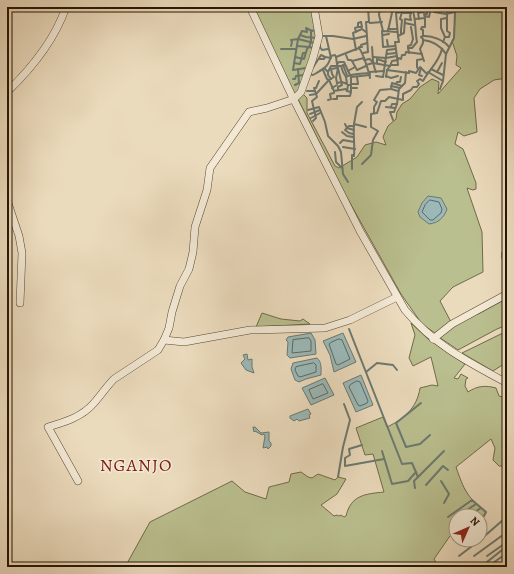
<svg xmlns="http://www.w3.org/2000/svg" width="514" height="574" viewBox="0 0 514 574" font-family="Alegreya,serif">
  <rect width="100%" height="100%" fill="#ebdbbd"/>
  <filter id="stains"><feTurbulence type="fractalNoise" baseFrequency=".005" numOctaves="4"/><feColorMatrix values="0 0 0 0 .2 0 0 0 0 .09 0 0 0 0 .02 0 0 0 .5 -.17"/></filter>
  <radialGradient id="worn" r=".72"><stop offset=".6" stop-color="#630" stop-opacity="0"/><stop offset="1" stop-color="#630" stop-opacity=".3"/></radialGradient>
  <g fill="#babf8f" stroke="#706a49">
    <path d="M256,7h58l3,31 -19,54 -4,2 -40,-86z"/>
    <path d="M456,7h46l5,12v59l-13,2 -14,9 -6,9 3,34 -13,4 -6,-4 -3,12 8,5 13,34v6l-3,1 -6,-2 15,44 1,40 -30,15 -13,14 11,21 -16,11 -13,-9 -21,-30 -56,-100 -47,-95 5,-5 4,4v15l28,53 4,2 18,-11 8,-12 11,-3 10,3 -3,-8 5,-11 8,-7 1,-7 5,-8 8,-5 10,-12 12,-8 7,3 -1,12 23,-26 -5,-3 1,-9 -5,-15 2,-3 1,-26z"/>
    <path d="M502,301l5,10v14l-10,4 -39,21 -19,-13 16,-13 25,-11z"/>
    <path d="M262,313l19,6 19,2 3,-2 7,5 -54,3z"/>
    <path d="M411,323l17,16 37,25 -11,14 4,1 3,-5 7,4 -2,1 -1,7 3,6c9,-6 17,-7 28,-4l3,8 8,2v68h-8l-6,-6 2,-12 -4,-9 -35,28c8,23 11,30 30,45l-2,4 -4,3v-3h-24v17l-6,3 -16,23 5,8h-314l25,-45 82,-41 13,11 21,7 3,-12 20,-5 2,-8 10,-2 7,5 4,1 6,-4 17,6 3,-3 8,2 -9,15 -16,11 13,11 3,-1 2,1 2,-1 3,2 2,-1c5,-21 19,-22 38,-24l-11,-38 -8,1 -9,-27 27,-11 4,10c17,-8 30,-19 33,-39l12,-3 6,1 -7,-29 -18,9 -4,-8 6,-23z"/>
    <path d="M507,331v31l-14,9 -31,-18z"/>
  </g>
  <g fill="#9bb9b9" stroke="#6c7870">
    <path d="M428,196l13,2 6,11c-3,9 -9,14 -18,15l-9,-7 -2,-5 4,-9z"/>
    <path d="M311,333l4,7 1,14 -26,4 -3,-3 1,-13 -2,-2 2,-3z"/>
    <path d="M343,333l13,29 -22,10 -4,-17 -7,-14z"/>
    <path d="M247,354l1,6 4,-1v8l2,6 -8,-3 -5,-7 4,-4 -2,-4z"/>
    <path d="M317,358c5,4 4,11 4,17l-15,4 -7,3 -4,-2 -4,-11 2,-6z"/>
    <path d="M361,375l12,30 -17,7 -13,-29z"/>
    <path d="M325,378l9,17 -23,10 -9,-17z"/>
    <path d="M308,409l3,5 -2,1 1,3 -11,3 -2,-2 -3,2 -4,-3v-2z"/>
    <path d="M253,427h2l6,6 8,-1v9l2,2v3l-3,3 -1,-2 -4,1 2,-12 -1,-2 -2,1 -7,-4 -1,1z"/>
  </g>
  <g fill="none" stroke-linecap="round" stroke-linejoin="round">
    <g stroke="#60685e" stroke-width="1">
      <path d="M430,200l9,2 3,7 -1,4 -8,7h-3l-8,-8 3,-7z"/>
      <path d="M309,338l2,3v10l-19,2 1,-13z"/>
      <path d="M339,339l3,1 8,19 -12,6 -2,-1 -7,-20 1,-1z"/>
      <path d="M314,363l2,2v7l-16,5 -2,-1 -3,-6 1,-3z"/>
      <path d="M357,381l3,1 8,19 -1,2 -7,3 -2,-1 -9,-18 1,-2z"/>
      <path d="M323,384l5,9 -15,6 -4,-9z"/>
    </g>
    <g stroke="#6c7870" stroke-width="2">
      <path d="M358,7v2l10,-1"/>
      <path d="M380,7l-1,8 4,16"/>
      <path d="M416,8l11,1"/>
      <path d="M434,12l12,2 9,-2"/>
      <path d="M402,13h9"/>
      <path d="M415,19l10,-1 -1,-4h3v-7"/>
      <path d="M419,19l-1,-6 6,-1"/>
      <path d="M369,22l1,1 12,-1"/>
      <path d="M405,23l9,2"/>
      <path d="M358,27h4l-1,-5"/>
      <path d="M388,29h9"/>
      <path d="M388,31l5,-23"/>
      <path d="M356,32l-1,-4 3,-1v-4l3,-1"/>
      <path d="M401,34v-4l1,-10 -2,-1 3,-11 9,2"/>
      <path d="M300,35l6,2 11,1"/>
      <path d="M383,35l6,-1"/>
      <path d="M398,36l-2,-23 6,-1"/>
      <path d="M423,36c9,-1 22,5 26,11"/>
      <path d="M445,37l-4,-9v-9l6,-1"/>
      <path d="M321,38l1,-2h11l20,3 13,-3"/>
      <path d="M387,40l1,6"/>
      <path d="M423,40c9,1 18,6 23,14"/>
      <path d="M443,42l2,-5h4l1,-4 -3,-2v-18"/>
      <path d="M320,45v2l2,3 6,-1"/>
      <path d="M291,46l1,-4 -1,-2 7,-1 16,4"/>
      <path d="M297,46l12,1"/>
      <path d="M395,46l-12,1 -1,-16 15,1"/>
      <path d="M359,47h3l-1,-2 6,-2"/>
      <path d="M372,47c1,9 0,17 4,25"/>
      <path d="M314,48l-5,-1 2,-5v-11l5,-1"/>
      <path d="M408,48v-2l3,-1 2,-6 -2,-12"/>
      <path d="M281,49h15"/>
      <path d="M356,50l-3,-17 9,-4 4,3"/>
      <path d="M363,53l5,-1 -2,-30h3l-1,-14 4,1v-2"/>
      <path d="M409,53l-1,-5h4l5,-6c-2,-10 -1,-21 -4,-31"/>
      <path d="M387,54l9,-1"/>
      <path d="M346,55l2,5h3l1,1 12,-3"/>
      <path d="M295,57l9,2 3,-10 2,-2"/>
      <path d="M336,57l1,7 2,-2h5l7,15 19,-2"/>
      <path d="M373,57l13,1 11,-2"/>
      <path d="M398,58l3,1 1,-4h3l1,-3 16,2"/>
      <path d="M319,59h5l1,-2 6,1 -5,-22"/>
      <path d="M364,60l6,-1 3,4"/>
      <path d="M352,61l5,9 9,-4"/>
      <path d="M424,61l-4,-12 3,-6v-4l-2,-2 2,-1v-6l-2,-1 1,-2h3v-11l4,1 2,-9 -4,-1"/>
      <path d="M294,63l6,1 3,-11h2"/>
      <path d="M377,63v-4l9,3"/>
      <path d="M337,64l5,21 -4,2v3"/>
      <path d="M343,65l4,10"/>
      <path d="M366,65l7,-2 17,3 2,-5 6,-1"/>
      <path d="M341,66l2,6 3,5"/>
      <path d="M324,68l4,4 3,-6h10l4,-1"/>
      <path d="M421,68l-2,7 3,1"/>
      <path d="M306,69v-1l-13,2 5,-31 4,-8 5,1 -1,-4 6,3"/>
      <path d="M312,69l9,-14 4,2"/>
      <path d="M418,69l-1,-2v-7l6,-1"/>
      <path d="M431,69l12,6"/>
      <path d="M387,70l22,3v-2l7,2 4,-6 7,7"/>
      <path d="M348,71l7,-4"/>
      <path d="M328,72v3l3,4"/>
      <path d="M369,72l15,-1"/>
      <path d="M428,72l15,9"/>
      <path d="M437,72l5,-9"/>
      <path d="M310,73l-1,1 4,1c10,-6 15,-7 18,-19l4,-1 1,2 23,-9c4,5 10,24 11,30"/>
      <path d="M376,76l7,1 4,-27 8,-1"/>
      <path d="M386,76l5,2 7,-2"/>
      <path d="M386,77l1,-7 4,-5h7l-3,-23h4l-1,-6 6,-3 1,-14 6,1 -1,-4 3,-9"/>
      <path d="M293,79h2l1,-3 8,-1 1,-2"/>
      <path d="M337,83l5,-1 5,2 -1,-7c7,-4 15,-3 24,-4"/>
      <path d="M337,83l-1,-5 2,-10"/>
      <path d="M351,84h7l-1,-7"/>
      <path d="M396,84l1,-2h3l1,-5"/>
      <path d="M295,85l4,-2 -1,-14"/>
      <path d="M391,86l9,2"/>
      <path d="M332,88l5,-3"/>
      <path d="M351,88h6"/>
      <path d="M391,89l7,2"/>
      <path d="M440,89l3,-8 3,-27 8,-16 1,-26 1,-5"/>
      <path d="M307,91h8"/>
      <path d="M334,91l-5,-11 5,-3 -2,-3 -1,-5 6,-1"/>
      <path d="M347,91l1,-6h3"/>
      <path d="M310,95l6,-1 13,-14 -2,-1 -4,-9"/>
      <path d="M333,99h4v-3h13l1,-4"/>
      <path d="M328,100l3,-1 -1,-5 4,-1v-2l12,-2 1,2 4,1v-15"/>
      <path d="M386,107l9,1"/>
      <path d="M391,107l1,-3h5"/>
      <path d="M308,110l11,-3 6,15 3,14 10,10 3,6 2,22 5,8"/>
      <path d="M374,113v-6l3,-5 -3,-2 6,-10 11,-1 1,-6 10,3"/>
      <path d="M310,114l10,-4"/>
      <path d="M311,118l9,-5"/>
      <path d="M393,120l-3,-8h4l3,-8 2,-15 6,-6 1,-11"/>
      <path d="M313,121l3,-3 -4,-17 5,-4 -3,-9h2l3,-7"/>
      <path d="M345,124l2,4 7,2"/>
      <path d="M354,124l3,-17 5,-5"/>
      <path d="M342,132l5,4 6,1"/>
      <path d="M353,134l-4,-1 -4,-3 4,-4h5"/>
      <path d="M340,143l3,-3 11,2"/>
      <path d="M343,147l12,2"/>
      <path d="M335,152l1,10 6,6"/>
      <path d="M362,164l9,-9 2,-15 5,-9 -7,-4v-13l6,-1 4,-12h4l4,-4 14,3v-6l8,-4 2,-3h4l2,-3 -2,-3 3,-2 3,2c6,-11 16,-19 19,-32"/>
      <path d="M352,169v-14l2,1c1,-11 -1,-21 0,-32l12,3"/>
      <path d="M349,329l53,135 10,-1 6,14"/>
      <path d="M366,372l11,-9 16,2 4,5"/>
      <path d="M421,403l-25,20 10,24 14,-3 10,-9"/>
      <path d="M362,445l-13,4 1,6 -5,3v8l39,-7"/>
      <path d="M382,451l10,33 16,-3 8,-9"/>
      <path d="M338,477l5,-30 7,-27 -6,-16"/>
      <path d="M441,481l8,13 -5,9"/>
      <path d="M426,485l17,-19 5,4"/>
      <path d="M415,488l-1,-7 30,-30"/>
      <path d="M458,516l18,-12"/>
      <path d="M468,516l13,-8"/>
      <path d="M448,517l24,-17 14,12 -2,4 -4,3"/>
      <path d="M454,519l2,-1"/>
      <path d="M480,540l23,-20 4,5"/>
      <path d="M459,556l21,-16"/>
      <path d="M474,556l33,-24"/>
      <path d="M487,556l20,-14"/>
      <path d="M487,562l20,-16"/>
      <path d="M493,563l14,-10"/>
      <path d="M498,567l9,-8"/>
    </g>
    <g stroke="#564732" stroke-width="8">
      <g id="minor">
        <path d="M250,7l42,89 68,135 45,79c29,35 63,52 102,73"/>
        <path d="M7,92c24,-23 48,-53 59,-85"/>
        <path d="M7,200l12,36 3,17 -2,50"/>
        <path d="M507,250l-2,5 2,9"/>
        <path d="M433,339l19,-15 55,-30"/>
        <path d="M164,340l5,-12 3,-16 8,-26 9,-17 4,-17 2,-25 12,-37 3,-22 39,-56 18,-4 27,-9 7,-7 12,-34 6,-22 -5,-29"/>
        <path d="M78,481l-30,-54c17,-5 34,-10 46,-24 7,-8 13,-17 20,-24l44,-29 6,-10 20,2 66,-12 75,-2 25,-8 47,-23"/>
      </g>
    </g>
    <use href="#minor" stroke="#f2e8d4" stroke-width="7"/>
  </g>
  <g text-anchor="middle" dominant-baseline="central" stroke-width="3" stroke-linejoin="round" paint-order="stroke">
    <g font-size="18" letter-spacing="1" fill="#7a1f14" stroke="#f2e8d4">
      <text x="136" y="465">NGANJO</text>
    </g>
  </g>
  <rect width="514" height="574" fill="none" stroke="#ebdbbd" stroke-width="24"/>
  <rect x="8" y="8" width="498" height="558" fill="none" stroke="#251603" stroke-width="2"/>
  <rect x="12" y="12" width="490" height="550" fill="none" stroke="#251603"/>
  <g transform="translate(468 528) rotate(45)"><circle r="19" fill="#f2e8d4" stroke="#a09480"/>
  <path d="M0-3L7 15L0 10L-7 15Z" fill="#8f2418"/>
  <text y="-6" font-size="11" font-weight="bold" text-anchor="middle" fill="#251603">N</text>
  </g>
  <rect width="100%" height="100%" filter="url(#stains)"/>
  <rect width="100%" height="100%" fill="url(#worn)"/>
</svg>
